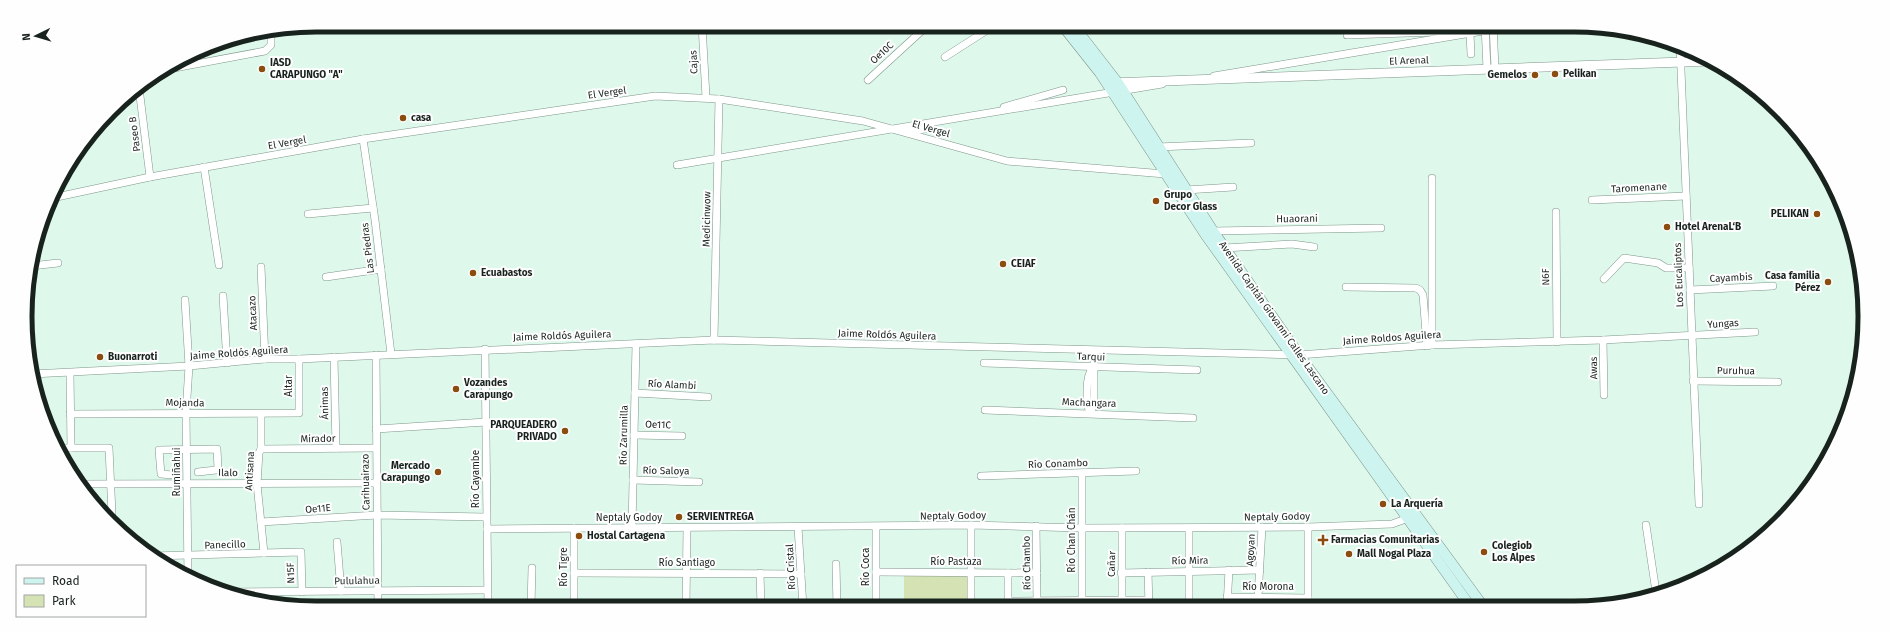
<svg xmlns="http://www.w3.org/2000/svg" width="1890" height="633" viewBox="0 0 1890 633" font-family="'Fira Sans',sans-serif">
  <rect width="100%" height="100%" fill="#def8eb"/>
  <path fill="#d5e2b4" d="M969,572v35h-65v-34z"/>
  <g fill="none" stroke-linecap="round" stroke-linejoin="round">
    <g stroke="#7f968a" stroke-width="8">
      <g id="minor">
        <path d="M702,25l4,72"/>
        <path d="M1485,25l2,44"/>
        <path d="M1493,25l2,43"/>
        <path d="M1347,35l120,-4 3,3 1,20"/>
        <path d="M1680,46l19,458"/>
        <path d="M945,57l50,-32"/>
        <path d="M169,69l96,-18 6,-6v-16"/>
        <path d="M1214,76l305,-51"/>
        <path d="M868,80l60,-55"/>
        <path d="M139,88l11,89"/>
        <path d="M1004,107l59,-17"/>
        <path d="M908,133l23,-6"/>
        <path d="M363,139l12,81 16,134"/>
        <path d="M1158,147l93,-4"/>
        <path d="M677,165l485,-81"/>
        <path d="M204,167l15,98"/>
        <path d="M1432,178v167"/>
        <path d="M1186,190l47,-3"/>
        <path d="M52,198l98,-21 213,-38 292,-43 64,3 144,22 144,40 158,13"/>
        <path d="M1592,200l94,-4"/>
        <path d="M1556,212l1,130"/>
        <path d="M308,214l65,-6"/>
        <path d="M1213,231l168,-3"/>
        <path d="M1224,248l68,-4 22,3"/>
        <path d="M1860,264l1,18"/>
        <path d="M31,266l27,-3"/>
        <path d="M261,267l4,92"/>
        <path d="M326,277l55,-8"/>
        <path d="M1604,279l20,-21 34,5 8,5h23"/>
        <path d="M1346,287l70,1 4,2 3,5 4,51"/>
        <path d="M1690,290l83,-4"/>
        <path d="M223,296l4,67"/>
        <path d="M185,300l4,66 -3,47 2,164"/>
        <path d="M714,340l5,-241"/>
        <path d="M1603,340l1,55"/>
        <path d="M485,349l3,259"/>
        <path d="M376,355l2,253"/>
        <path d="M334,357l2,91"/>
        <path d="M984,363l213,7"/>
        <path d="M70,373l1,75"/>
        <path d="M32,374l157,-8 76,-7h34l415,-19 585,15 133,-10 171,-5 152,-8"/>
        <path d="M1693,381l85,1"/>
        <path d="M635,393l73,4"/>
        <path d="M985,410l208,8"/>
        <path d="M1090,413l4,-8v-54"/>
        <path d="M1090,413c-4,-11 -5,-36 3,-46"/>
        <path d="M70,414l229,-1v-54"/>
        <path d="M261,415v34l-2,4 -2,31 7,69"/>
        <path d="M376,429l110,-7"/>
        <path d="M634,435l48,1"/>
        <path d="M61,448h48l3,66 -1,3 -4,2"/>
        <path d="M261,449l114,-1"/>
        <path d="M173,475l-12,-1 -2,-24 58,-1 1,19 -2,2 -18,2"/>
        <path d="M981,476l155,-5"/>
        <path d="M633,480l66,2"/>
        <path d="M79,484l297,-1"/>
        <path d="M261,522l116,-7 109,2"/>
        <path d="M1646,525l10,67"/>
        <path d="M1036,526l1,75"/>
        <path d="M798,527l5,80"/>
        <path d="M1308,527v79"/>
        <path d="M574,528v78"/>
        <path d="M632,528l4,-184"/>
        <path d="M1189,528v78"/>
        <path d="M487,529l484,-4 111,3 226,-1 84,-3 19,-7"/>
        <path d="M337,542l4,49"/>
        <path d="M151,556l150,-4 1,40"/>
        <path d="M836,564l1,43"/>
        <path d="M876,572l161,1"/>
        <path d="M1148,572l1,34"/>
        <path d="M574,573l227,1"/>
        <path d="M760,573l1,34"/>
        <path d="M1008,573v34"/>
        <path d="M1121,573l139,-3"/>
        <path d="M227,592l260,-2"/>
        <path d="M1227,597l81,1"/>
        <path d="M1258,597l4,-70"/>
        <path d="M1008,601l141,-1"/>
        <path d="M1122,601v-73"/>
        <path d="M488,606l124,-1v2"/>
        <path d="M531,606l1,-38"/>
        <path d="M1227,606l2,-36"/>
        <path d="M686,607l1,-79"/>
        <path d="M861,607h15"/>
        <path d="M876,607v-80"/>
        <path d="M971,607v-82"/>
        <path d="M1082,607v-134"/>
      </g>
    </g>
    <g stroke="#7f968a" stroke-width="10">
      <path id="tertiary" d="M1111,83l600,-22"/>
    </g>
    <g stroke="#7f968a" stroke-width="11">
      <g id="secondary">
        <path d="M1062,25l38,48 105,161 265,372"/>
        <path d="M1073,25l45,58 95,148 86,124 184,251"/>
      </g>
    </g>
    <use href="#minor" stroke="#fff" stroke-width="7"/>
    <use href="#tertiary" stroke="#fff" stroke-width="9"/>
    <use href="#secondary" stroke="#cef4ef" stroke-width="10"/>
  </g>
  <g fill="#8a4c0f" stroke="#fefefe" stroke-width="1.5">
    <circle cx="262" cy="69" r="4"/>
    <circle cx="1555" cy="74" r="4"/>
    <circle cx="1535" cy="75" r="4"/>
    <circle cx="403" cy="118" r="4"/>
    <circle cx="1156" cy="201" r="4"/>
    <circle cx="1817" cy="214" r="4"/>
    <circle cx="1667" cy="227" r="4"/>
    <circle cx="1003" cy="264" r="4"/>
    <circle cx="473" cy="273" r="4"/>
    <circle cx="1828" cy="282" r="4"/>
    <circle cx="100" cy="357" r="4"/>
    <circle cx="456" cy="389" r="4"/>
    <circle cx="565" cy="431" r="4"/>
    <circle cx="438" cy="472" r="4"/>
    <circle cx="1383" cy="504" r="4"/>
    <circle cx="679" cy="517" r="4"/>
    <circle cx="579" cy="536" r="4"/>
    <path d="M1321 534h4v4h4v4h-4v4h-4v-4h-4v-4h4z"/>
    <circle cx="1484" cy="552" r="4"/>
    <circle cx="1349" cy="554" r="4"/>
  </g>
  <g text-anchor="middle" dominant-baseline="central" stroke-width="4" stroke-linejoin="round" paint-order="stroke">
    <g font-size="10" fill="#19231e" stroke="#fefefe">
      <text transform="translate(882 53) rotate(-43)">Oe10C</text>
      <text transform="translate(1409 61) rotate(-2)">El Arenal</text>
      <text transform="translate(694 62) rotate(-93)">Cajas</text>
      <text transform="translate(607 93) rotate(-8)">El Vergel</text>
      <text transform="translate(931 129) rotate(16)">El Vergel</text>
      <text transform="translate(135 134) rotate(-97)">Paseo B</text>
      <text transform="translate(287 143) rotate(-10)">El Vergel</text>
      <text transform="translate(1639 188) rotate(-3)">Taromenane</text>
      <text transform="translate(707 219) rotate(-89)">Medicinwow</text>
      <text transform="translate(1297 219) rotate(-1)">Huaorani</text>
      <text transform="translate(368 248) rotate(-97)">Las Piedras</text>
      <text transform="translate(1679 275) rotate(-92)">Los Eucaliptos</text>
      <text transform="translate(1546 277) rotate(-91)">N6F</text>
      <text transform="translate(1731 278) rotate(-3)">Cayambis</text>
      <text transform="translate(253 313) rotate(-93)">Atacazo</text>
      <text transform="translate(1274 318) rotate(55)">Avenida Capitán Giovanni Calles Lascano</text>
      <text transform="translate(1723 324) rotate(-4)">Yungas</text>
      <text transform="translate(887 335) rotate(2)">Jaime Roldós Aguilera</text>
      <text transform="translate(562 336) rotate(-2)">Jaime Roldós Aguilera</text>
      <text transform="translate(1392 338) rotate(-4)">Jaime Roldos Aguilera</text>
      <text transform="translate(239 353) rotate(-4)">Jaime Roldós Aguilera</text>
      <text transform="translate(1091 357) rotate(2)">Tarqui</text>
      <text transform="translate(1594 368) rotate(-91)">Awas</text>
      <text transform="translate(1736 371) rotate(1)">Puruhua</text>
      <text transform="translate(672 385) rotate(3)">Río Alambi</text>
      <text transform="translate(289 386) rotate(-90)">Altar</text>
      <text transform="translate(185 403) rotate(1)">Mojanda</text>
      <text transform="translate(325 403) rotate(-91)">Ánimas</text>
      <text transform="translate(1089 403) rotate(2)">Machangara</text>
      <text transform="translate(658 425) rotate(2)">Oe11C</text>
      <text transform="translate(624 435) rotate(-89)">Río Zarumilla</text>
      <text transform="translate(318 439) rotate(-1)">Mirador</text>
      <text transform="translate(1058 464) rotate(-2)">Río Conambo</text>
      <text transform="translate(250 471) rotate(-87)">Antisana</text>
      <text transform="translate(666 471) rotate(1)">Río Saloya</text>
      <text transform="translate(177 472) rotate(-90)">Rumiñahui</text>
      <text transform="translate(228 473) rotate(1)">Ilalo</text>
      <text transform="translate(476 479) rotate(-90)">Río Cayambe</text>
      <text transform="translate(366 482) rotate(-91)">Carihuairazo</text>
      <text transform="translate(318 509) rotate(-5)">Oe11E</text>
      <text transform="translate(953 516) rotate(-1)">Neptaly Godoy</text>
      <text transform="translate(1277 517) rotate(-1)">Neptaly Godoy</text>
      <text x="629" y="518">Neptaly Godoy</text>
      <text transform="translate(1072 540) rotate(-90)">Río Chan Chán</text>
      <text transform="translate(225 545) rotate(-2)">Panecillo</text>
      <text transform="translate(1251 550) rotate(-87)">Agoyan</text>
      <text transform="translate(1190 561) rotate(-1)">Río Mira</text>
      <text x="956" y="562">Río Pastaza</text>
      <text x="687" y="563">Río Santiago</text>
      <text transform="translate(1027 563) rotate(-91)">Río Chambo</text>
      <text transform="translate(1112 564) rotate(-89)">Cañar</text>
      <text transform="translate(564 567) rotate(-90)">Río Tigre</text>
      <text transform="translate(791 567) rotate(-93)">Río Cristal</text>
      <text transform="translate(866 567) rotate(-90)">Río Coca</text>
      <text transform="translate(291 573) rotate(-92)">N15F</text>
      <text transform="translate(357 581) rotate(-1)">Pululahua</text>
      <text x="1268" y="587">Río Morona</text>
    </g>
    <g font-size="10" font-weight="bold" fill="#19231e" stroke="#fefefe" text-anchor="start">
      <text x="270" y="63">IASD<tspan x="270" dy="12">CARAPUNGO "A"</tspan></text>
      <text x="1563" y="74">Pelikan</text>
      <text x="1527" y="75" text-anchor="end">Gemelos</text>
      <text x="411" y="118">casa</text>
      <text x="1164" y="195">Grupo<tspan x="1164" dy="12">Decor Glass</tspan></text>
      <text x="1809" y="214" text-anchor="end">PELIKAN</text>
      <text x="1675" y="227">Hotel ArenaL‘B</text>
      <text x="1011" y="264">CEIAF</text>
      <text x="481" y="273">Ecuabastos</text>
      <text x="1820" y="276" text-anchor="end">Casa familia<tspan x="1820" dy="12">Pérez</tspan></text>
      <text x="108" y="357">Buonarroti</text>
      <text x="464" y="383">Vozandes<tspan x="464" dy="12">Carapungo</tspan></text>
      <text x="557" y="425" text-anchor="end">PARQUEADERO<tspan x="557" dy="12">PRIVADO</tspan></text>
      <text x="430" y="466" text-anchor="end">Mercado<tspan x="430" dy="12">Carapungo</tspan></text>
      <text x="1391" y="504">La Arquería</text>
      <text x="687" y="517">SERVIENTREGA</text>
      <text x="587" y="536">Hostal Cartagena</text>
      <text x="1331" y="540">Farmacias Comunitarias</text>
      <text x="1492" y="546">Colegiob<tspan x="1492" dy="12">Los Alpes</tspan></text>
      <text x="1357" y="554">Mall Nogal Plaza</text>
    </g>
  </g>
  <path d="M0 0H1890V633H0ZM316 32H1574A284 284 0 0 1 1858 316V317A284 284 0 0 1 1574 601H316A284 284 0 0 1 32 317V316A284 284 0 0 1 316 32Z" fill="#fefefe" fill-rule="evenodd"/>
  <path fill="none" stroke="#19231e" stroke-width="5" d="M316 32H1574A284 284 0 0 1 1858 316V317A284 284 0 0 1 1574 601H316A284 284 0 0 1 32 317V316A284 284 0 0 1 316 32Z"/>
  <rect x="16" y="565" width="130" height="52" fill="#fefefe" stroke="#a2a6a4"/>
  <rect x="24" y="578" width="20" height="6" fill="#cef4ef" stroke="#a2a6a4"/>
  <text x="52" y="585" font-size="12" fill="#19231e">Road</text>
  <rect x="24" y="595" width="20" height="12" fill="#d5e2b4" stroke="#a2a6a4"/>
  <text x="52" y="605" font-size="12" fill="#19231e">Park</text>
  <g transform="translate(36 36) rotate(265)" stroke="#fefefe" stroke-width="3" paint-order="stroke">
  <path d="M0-3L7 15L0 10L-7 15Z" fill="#19231e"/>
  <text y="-6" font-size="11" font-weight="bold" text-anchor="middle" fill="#19231e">N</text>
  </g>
</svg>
